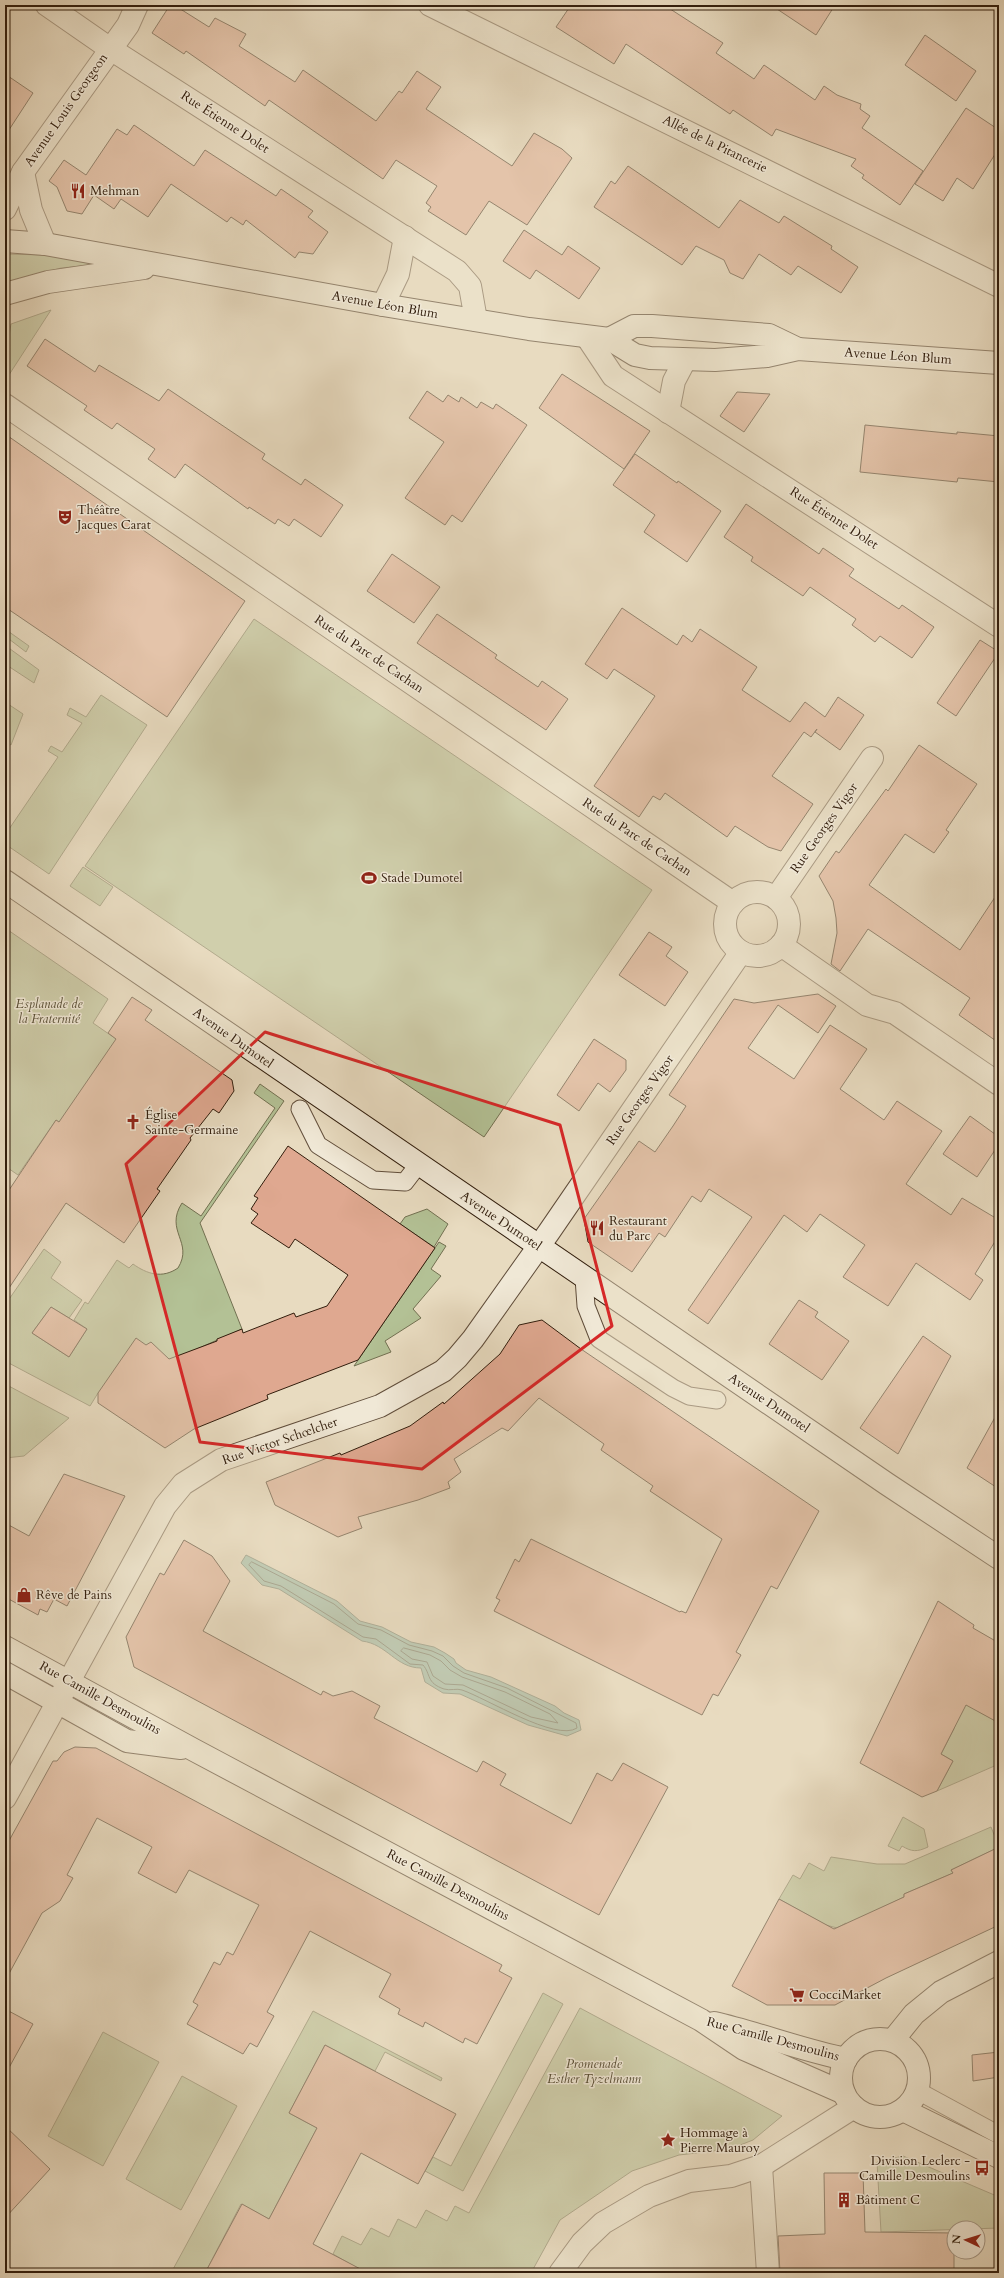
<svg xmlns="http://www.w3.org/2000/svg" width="1004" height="2278" viewBox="0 0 1004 2278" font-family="Cardo,serif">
  <rect width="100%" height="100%" fill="#e8dbc0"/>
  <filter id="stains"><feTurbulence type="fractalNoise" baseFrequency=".005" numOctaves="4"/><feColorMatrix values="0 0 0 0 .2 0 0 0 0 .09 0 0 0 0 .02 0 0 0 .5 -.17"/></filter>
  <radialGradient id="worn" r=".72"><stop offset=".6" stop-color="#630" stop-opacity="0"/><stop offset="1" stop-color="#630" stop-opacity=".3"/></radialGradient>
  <g fill="#b3c195" stroke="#727051">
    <path d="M5,254l40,1 57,9 -41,4 -56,16z"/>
    <path d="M51,310l-46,71v-36l4,-9 2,-12z"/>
    <path d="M254,619l398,271 -168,247 -399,-271z"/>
    <path d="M5,629l24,17 -3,6 -21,-16z"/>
    <path d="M6,646l33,24 -5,13 -29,-19z"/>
    <path d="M101,695l46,30 -98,149 -44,-30v-9l53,-78 -10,-6 3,-5 11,6 20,-29 -15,-8 3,-7 16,9z"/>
    <path d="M5,702l18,12 -12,31 -6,-4z"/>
    <path d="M83,867l30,20 -13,19 -30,-20z"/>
    <path d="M5,928l103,71 -15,24 26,18 -22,32h-4l-31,51 -6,-4 -38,55 -13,-9z"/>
    <path d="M260,1084l24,17 -84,122 42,106 -144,64 -8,13 -85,-45v-56l39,-56 17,13 -10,16 31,22 -13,18 -18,-11 -19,26 37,24 18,-28 -13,-9 11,-18 3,2 29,-44 12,8 4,-4c14,10 29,15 45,4 16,-26 -14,-37 4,-65l19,13 74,-108 -21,-15z"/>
    <path d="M427,1209l21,15 -14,23 -34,-23 5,-7z"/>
    <path d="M439,1242l7,4 -15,23 10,7 -28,33 8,9 -36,23 6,11 -37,14z"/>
    <path d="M5,1384l64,34 -45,38 -19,2z"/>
    <path d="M963,1696l15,15 21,12v41l-62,27 16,-30 -12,-7 13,-25z"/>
    <path d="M903,1817l21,12 4,18c-11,5 -16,5 -26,-1l-3,5 -11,-5z"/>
    <path d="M991,1827l8,20 -48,23 2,3 -49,21v3l-23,11 -32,21 -3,-6 -9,5 -11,-3 -47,-26 14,-24 7,4 9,-16 15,8 7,-14 46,7h28z"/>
    <path d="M543,1993l20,11 -100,187 -38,-20 8,-14 18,9z"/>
    <path d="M580,2008l202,108 -29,24 -23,9 -51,6 -47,16 -72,49 -29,53h-165l-33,-19 9,-18 19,9 10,-17 18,9 9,-18 18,9 10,-18 21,11 8,-15 14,7z"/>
    <path d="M313,2011l129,67 -1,3 -56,-29 -10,19 -50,-26 -36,68 28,15 -48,91 -28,-15 -35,67 4,2h-39z"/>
    <path d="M103,2032l56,30 -56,104 -55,-30z"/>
    <path d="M182,2076l55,30 -56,104 -55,-31z"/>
    <path d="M903,2156l96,41v31l-118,4 -4,-70z"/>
  </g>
  <path fill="#98bcac" stroke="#6f7d6c" d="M246,1555l91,46 23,20 22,6 29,15 23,5 11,6 9,6 2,4 10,7 25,7 64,29 9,7 15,7 2,10 -14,6 -39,-11 -68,-31 -17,-1 -18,-11 -4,-14c-25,0 -34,-24 -59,-27l-83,-52 -17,-4 -21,-22z"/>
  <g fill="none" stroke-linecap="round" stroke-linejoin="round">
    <g stroke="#656d5c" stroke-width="1">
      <path d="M252,1562l82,42 24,20 23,6 28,15 23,6 11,5 10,10 11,7 43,15 69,35 1,5c-21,14 -91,-30 -115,-38 -5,-2 -12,1 -18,-1 -18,-6 -13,-15 -21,-24l-13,-1 -34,-25 -13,-2 -82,-51 -17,-5 -15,-16z"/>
      <path d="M404,1648l26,7 11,6 9,9 12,7 43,15 45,22 8,9 -27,-6 -68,-32 -18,-1 -12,-8 -6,-14 -15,-3 -11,-8z"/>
    </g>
  </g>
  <g fill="#dfa890" stroke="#321e0d">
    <path d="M170,5h4l35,22 6,-9 31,16 -7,12 56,36 8,-12 73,51 23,-30 3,2 15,-22 24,16 -15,22 86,57 22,-33 28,16 10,9 -45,67 -38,-24 -23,34 -38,-24 3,-4 -5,-4 11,-17 -41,-26 -13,19 -114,-79 -4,6 -79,-55 -2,3 -32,-21z"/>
    <path d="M571,5h93l59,38 -7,10 38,26 10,-14 51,35 9,-14 13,9 24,9 -1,5 10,7 -8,12 61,43 -23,34 -38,-27 2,-3 -13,-9 5,-7 -80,-30 -4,7 -39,-26 -3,4 -104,-70 -12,20 -58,-37z"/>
    <path d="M771,5h64l-19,30z"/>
    <path d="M925,35l51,36 -20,30 -51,-36z"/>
    <path d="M5,74l28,19 -28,43z"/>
    <path d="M966,108l33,22v18l-26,41 -16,-11 -14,23 -28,-17z"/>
    <path d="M134,125l60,41 11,-16 71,46 5,-7 32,22 -5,6 20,15 -15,22 -14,-2 -4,6 -49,-38 -3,5 -12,-8 -4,5 -56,-38 -23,33 -27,-18 -7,10 -20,-14 -12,19 -15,-3 -10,-24 -8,-6 15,-21 22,15 31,-46 10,6z"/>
    <path d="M628,166l91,62 21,-28 39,23 5,-7 48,30 -1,3 27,18 -17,26 -43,-27 -7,9 -32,-21 -16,25 -13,-6 -6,-13 -28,-14 -14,19 -88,-58 17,-26 4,3z"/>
    <path d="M524,230l38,25 6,-9 32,22 -21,31 -43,-29 -6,9 -27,-18z"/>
    <path d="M45,339l50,33 4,-7 60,36 9,-12 97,65 -3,5 39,26 4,-6 38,26 -22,32 -27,-18 -5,7 -11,-7 -3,5 -26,-17 -1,2 -63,-45 -10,14 -27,-19 7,-10 -38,-26 -5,6 -28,-19 3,-4 -60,-40z"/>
    <path d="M562,374l88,57 -26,38 -85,-61z"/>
    <path d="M427,391l16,11 5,-7 11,7 2,-5 16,11 4,-6 12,7 3,-5 31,21 -65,97 -10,-7 -7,10 -40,-27 39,-56 -35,-24z"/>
    <path d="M737,392l33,2 -26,38 -24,-16z"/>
    <path d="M865,425l92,9v-2l42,4v46l-41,-4 -1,4 -97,-10z"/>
    <path d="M5,434l240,167 -78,116 -162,-110z"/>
    <path d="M635,454l42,29 1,-2 43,30 -34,51 -43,-30 11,-17 -42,-30z"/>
    <path d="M746,504l73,50 4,-6 31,21 -5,7 50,33 3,-4 32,22 -22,31 -32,-22 -5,6 -23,-17 4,-6 -46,-32 -7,9 -52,-35 2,-4 -29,-20z"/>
    <path d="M392,554l48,33 -26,36 -47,-32z"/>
    <path d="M622,608l55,37 6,-10 9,7 8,-13 57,38 -15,23 48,32 15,-20 20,15 13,-20 26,18 -24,35 -25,-18 2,-3 -6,8 -7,-5 -32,44 41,28 -32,47 -13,-4 -33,-21 -8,11 -62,-44 -5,7 -7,-4 -14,21 -45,-31 61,-90 -41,-27 -7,10 -22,-15z"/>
    <path d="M437,614l60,41 -2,3 43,29 4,-6 26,18 -22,31 -129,-87z"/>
    <path d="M980,640l19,12 -43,64 -19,-13z"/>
    <path d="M919,745l58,39 -31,46 3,2 -15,21 -29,-19 -36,51 91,65 39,-59v152l-40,-28 11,-17 -102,-69 -28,42 -9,-7 6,-31 -1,-15 -3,-17 -14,-25 17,-25 3,2 47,-64 2,2z"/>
    <path d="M649,932l23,15 -6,9 22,16 -23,34 -46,-31z"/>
    <path d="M818,994l18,12 -18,27 -40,-28 -30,43 46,31 36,-54 37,24 -27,40 44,31 13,-19 45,30 -36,53 45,31 11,-17 37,22v15l-24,39 8,6 -13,20 -54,-37 -28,43 -45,-29 22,-32 -45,-31 -13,18 -23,-17 -76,109 -20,-14 64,-93 -43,-28 -8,13 -9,-6 -27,41 -6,-4 -27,39 -44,-30 -4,-23 55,-78 16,11 18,-26 13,-20 -17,-11 65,-96 20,4z"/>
    <path d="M132,997l20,13 -7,10 87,60 2,11 -15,22 -6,-4 -23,29 1,2 -34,49 3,2 -36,52 -58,-40 -61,91v-98l51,-76 3,2 57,-83 -8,-6z"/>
    <path d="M594,1039l32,21v10l-16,22 -12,-9 -19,28 -22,-16z"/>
    <path d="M970,1116l29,21v7l-22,33 -34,-23z"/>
    <path d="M288,1146l147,102 -77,112 -91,35 1,4 -74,30 -29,19 -67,-45v-10l38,-55 10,7 5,-3 18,17 48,-18v-2l25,-10 1,4 51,-20 2,4 31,-11 21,-31 -53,-36 -6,9 -38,-25 7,-9 -7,-5 7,-11 -4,-2z"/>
    <path d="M799,1300l19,12 -3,5 34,24 -27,39 -53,-36z"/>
    <path d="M51,1307l36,22 -18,28 -37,-24z"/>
    <path d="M542,1320l39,29 238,162 -42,78 -6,-3 -35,66 5,3 -23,41 -5,-2 -11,21 -208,-104 6,-11 -4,-2 19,-39 4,3 12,-23 149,73 1,-1 5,2 36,-74 -72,-48 3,-5 -52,-36 3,-6 -65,-46 -31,33 -6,-3 -48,31 7,13 -13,10 2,6 -32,12 -60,17 4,11 -24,9 -63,-32 -9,-23 74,-29 1,2 69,-29 33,-24 1,2 56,-50 19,-29z"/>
    <path d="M923,1336l28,20 -53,98 -38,-26z"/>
    <path d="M999,1410v79l-32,-21z"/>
    <path d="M64,1474l61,22 -58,110 -13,-7 -7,13 -7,-3 -2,6 -33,-18v-74l24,13z"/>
    <path d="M184,1540l28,16 18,25 -27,50 118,64 2,-4 10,5 19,-5 28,15 -6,12 103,54 6,-11 23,13 -6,11 71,39 26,-51 15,8 11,-18 45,24 -69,128 -465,-248 -8,-30 34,-64 4,2z"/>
    <path d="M938,1601l36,24 -1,3 26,15v80l-33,-18 -25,49 12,7 -16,30 -15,6 -62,-34z"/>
    <path d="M75,1747l21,1 406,217 -3,6 13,7 -35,66 -12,-6 -2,5 -38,-21 -2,5 -25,-13 2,-5 -21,-12 12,-23 -81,-43 -43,81 7,4 -17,31 -7,-4 -7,11 -56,-30 11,-19 -5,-3 21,-40 6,3 7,-13 6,3 26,-50 -70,-35 -13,23 -38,-20 14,-26 -55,-29 -30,57 6,3 -13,23 -18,12 -37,68v-133l48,-87h4l7,-9z"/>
    <path d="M999,1847v78l-113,53 -51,27h-68l-35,-19 47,-87 55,30 70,-32v-3l49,-21 -2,-3z"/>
    <path d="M5,2009l28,15 -28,51z"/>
    <path d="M325,2045l131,69 -38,70 -57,-31 -48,91 55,29h-163l37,-69 27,15 48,-91 -28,-15z"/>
    <path d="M999,2052v25l-26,4 -1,-26z"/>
    <path d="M5,2126l45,43 -45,49z"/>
    <path d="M824,2173h39l2,59 89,1v40h-174l-2,-37 47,-2z"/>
  </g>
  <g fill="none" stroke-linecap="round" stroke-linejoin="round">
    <g stroke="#604d3a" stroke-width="19">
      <g id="lane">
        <path d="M300,1109l18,36 55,35 32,2 13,-17"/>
        <path d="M584,1278l2,28 13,33 74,49 16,8 28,4"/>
        <path d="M918,2091l81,44"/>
      </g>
    </g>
    <g stroke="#604d3a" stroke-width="24">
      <g id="street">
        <path d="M47,5l62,43 348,223 13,15 6,34"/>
        <path d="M430,5l569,281"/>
        <path d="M23,172l8,38 14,34"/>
        <path d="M5,209l18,-37 105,-147 9,-20"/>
        <path d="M383,305l15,-31 7,-37"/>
        <path d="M587,337l26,39 386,250"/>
        <path d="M5,405l728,498"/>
        <path d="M668,412l6,-31 11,-21"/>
        <circle cx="757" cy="924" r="32"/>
        <path d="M776,898l96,-140"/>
        <path d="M781,945l86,60 28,8 104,71"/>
        <path d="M5,1798l160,-292 18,-22 38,-24 159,-54 63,-35 14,-13 16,-19 76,-107 192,-280"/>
        <path d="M761,2166l7,107"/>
        <path d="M560,2273l22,-30 21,-20 46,-27 40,-15 42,-5 30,-10 93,-59"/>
      </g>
    </g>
    <g stroke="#321e0d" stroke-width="24">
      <g id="secondary">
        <path d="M5,241l40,3 338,61 146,24 80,10 26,16 15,3 65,2 52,-4 31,-7 201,14"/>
        <path d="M5,294l43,-12 96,-14"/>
        <path d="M609,339l25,-13h18l117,9 29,14"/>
        <path d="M5,881l882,603 112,74"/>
        <path d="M5,1647l189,103 507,270 43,29 100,44"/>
        <path d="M5,1673l122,68 54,7"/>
        <path d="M714,2023c44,10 87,27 132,36"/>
        <circle cx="880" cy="2078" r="39"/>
        <path d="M893,2040l21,-26 27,-22 58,-30"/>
        <path d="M903,2110l96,47"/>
      </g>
    </g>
    <use href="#lane" stroke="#f0e8d6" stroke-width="17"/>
    <use href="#street" stroke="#f0e8d6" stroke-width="22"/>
    <use href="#secondary" stroke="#f0e8d6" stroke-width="22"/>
  </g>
  <path d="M0 0H1004V2278H0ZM265,1032l295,93 52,201 -190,143 -222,-27 -74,-278z" fill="#e8dbc0" fill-opacity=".55" fill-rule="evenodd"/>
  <path fill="none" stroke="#d62828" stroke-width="3" stroke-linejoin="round" d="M265,1032l295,93 52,201 -190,143 -222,-27 -74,-278z"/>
  <defs>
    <g id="restaurant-bare" transform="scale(1.2)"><path d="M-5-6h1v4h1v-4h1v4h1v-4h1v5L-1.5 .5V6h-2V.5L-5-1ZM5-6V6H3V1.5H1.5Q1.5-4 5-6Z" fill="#8f2418" stroke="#f0e8d6" stroke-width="2.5" paint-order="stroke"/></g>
    <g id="theatre-bare" transform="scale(1.2)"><path d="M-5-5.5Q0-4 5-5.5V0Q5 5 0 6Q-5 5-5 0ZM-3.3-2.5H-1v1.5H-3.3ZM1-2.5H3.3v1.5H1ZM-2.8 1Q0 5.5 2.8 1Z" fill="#8f2418" stroke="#f0e8d6" stroke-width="2.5" paint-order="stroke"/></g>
    <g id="stadium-bare" transform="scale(1.2)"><path d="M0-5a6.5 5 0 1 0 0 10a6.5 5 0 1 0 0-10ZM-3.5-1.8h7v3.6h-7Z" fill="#8f2418" stroke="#f0e8d6" stroke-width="2.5" paint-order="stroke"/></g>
    <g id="church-bare" transform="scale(1.2)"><path d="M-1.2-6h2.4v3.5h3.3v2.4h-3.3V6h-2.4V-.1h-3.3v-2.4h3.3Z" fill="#8f2418" stroke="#f0e8d6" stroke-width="2.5" paint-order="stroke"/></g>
    <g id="shop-bare" transform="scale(1.2)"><path d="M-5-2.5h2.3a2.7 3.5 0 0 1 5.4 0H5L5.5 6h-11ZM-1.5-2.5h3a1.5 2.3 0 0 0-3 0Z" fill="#8f2418" stroke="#f0e8d6" stroke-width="2.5" paint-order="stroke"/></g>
    <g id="supermarket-bare" transform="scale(1.2)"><path d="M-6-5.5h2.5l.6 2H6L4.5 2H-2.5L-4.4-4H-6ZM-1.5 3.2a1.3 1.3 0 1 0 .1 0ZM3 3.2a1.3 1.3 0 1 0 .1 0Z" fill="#8f2418" stroke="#f0e8d6" stroke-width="2.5" paint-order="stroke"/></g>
    <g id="sight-bare" transform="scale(1.2)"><path d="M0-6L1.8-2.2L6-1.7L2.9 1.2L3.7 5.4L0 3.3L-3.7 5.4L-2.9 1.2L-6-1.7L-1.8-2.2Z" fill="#8f2418" stroke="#f0e8d6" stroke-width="2.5" paint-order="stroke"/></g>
    <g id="bus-bare" transform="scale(1.2)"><path d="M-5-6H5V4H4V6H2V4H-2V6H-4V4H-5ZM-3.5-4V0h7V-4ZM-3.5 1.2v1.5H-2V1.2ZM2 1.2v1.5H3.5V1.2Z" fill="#8f2418" stroke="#f0e8d6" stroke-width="2.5" paint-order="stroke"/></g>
    <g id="building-bare" transform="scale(1.2)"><path d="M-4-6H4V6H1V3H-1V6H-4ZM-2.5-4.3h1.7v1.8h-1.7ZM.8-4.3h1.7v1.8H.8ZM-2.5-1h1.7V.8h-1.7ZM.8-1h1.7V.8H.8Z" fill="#8f2418" stroke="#f0e8d6" stroke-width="2.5" paint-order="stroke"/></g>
  </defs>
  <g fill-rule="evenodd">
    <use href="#restaurant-bare" x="78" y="191"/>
    <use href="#theatre-bare" x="65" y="517"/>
    <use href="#stadium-bare" x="369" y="878"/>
    <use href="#church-bare" x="133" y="1122"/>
    <use href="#restaurant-bare" x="597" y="1228"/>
    <use href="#shop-bare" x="24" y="1595"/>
    <use href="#supermarket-bare" x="797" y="1995"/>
    <use href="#sight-bare" x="668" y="2140"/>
    <use href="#bus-bare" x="982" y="2168"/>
    <use href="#building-bare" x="844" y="2200"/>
  </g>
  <g text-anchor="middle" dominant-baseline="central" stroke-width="3" stroke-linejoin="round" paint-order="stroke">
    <g font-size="13" fill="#321e0d" stroke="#f0e8d6">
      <text transform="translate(66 110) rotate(-55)">Avenue Louis Georgeon</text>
      <text transform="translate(225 122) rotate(33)">Rue Étienne Dolet</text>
      <text transform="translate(715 144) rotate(26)">Allée de la Pitancerie</text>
      <text transform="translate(385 305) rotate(10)">Avenue Léon Blum</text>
      <text transform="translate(898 356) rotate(4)">Avenue Léon Blum</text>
      <text transform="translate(834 518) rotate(33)">Rue Étienne Dolet</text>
      <text transform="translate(369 654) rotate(34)">Rue du Parc de Cachan</text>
      <text transform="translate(824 828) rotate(-55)">Rue Georges Vigor</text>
      <text transform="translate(637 837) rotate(34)">Rue du Parc de Cachan</text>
      <text transform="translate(233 1038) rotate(35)">Avenue Dumotel</text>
      <text transform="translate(640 1100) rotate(-55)">Rue Georges Vigor</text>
      <text transform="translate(501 1221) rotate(34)">Avenue Dumotel</text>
      <text transform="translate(769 1403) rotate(34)">Avenue Dumotel</text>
      <text transform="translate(280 1441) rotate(-19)">Rue Victor Schœlcher</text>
      <text transform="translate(100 1698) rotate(29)">Rue Camille Desmoulins</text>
      <text transform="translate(448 1885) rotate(28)">Rue Camille Desmoulins</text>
      <text transform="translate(773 2039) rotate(15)">Rue Camille Desmoulins</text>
    </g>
    <g font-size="13" fill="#321e0d" stroke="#f0e8d6" text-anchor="start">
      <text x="90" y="191">Mehman</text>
      <text x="77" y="510">Théâtre<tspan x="77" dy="15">Jacques Carat</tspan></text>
      <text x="381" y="878">Stade Dumotel</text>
      <text x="145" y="1115">Église<tspan x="145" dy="15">Sainte-Germaine</tspan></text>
      <text x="609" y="1221">Restaurant<tspan x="609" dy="15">du Parc</tspan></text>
      <text x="36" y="1595">Rêve de Pains</text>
      <text x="809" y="1995">CocciMarket</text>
      <text x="680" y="2133">Hommage à<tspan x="680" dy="15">Pierre Mauroy</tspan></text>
      <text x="970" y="2161" text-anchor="end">Division Leclerc -<tspan x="970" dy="15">Camille Desmoulins</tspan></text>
      <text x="856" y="2200">Bâtiment C</text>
    </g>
    <g font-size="13" font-style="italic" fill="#594f36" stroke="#f0e8d6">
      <text x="49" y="1004">Esplanade de<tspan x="49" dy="15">la Fraternité</tspan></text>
      <text x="594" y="2064">Promenade<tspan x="594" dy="15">Esther Tyzelmann</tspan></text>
    </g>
  </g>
  <rect width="1004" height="2278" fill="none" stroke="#e8dbc0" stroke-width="20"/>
  <rect x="6" y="6" width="992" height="2266" fill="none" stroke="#321e0d" stroke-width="2"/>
  <rect x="10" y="10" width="984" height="2258" fill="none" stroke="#321e0d"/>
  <g transform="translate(966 2240) rotate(274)"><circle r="19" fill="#f0e8d6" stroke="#a49786"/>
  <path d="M0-3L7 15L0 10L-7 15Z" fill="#8f2418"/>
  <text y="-6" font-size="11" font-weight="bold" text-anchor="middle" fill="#321e0d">N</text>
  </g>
  <rect width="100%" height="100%" filter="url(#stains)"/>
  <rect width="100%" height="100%" fill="url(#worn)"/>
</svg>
